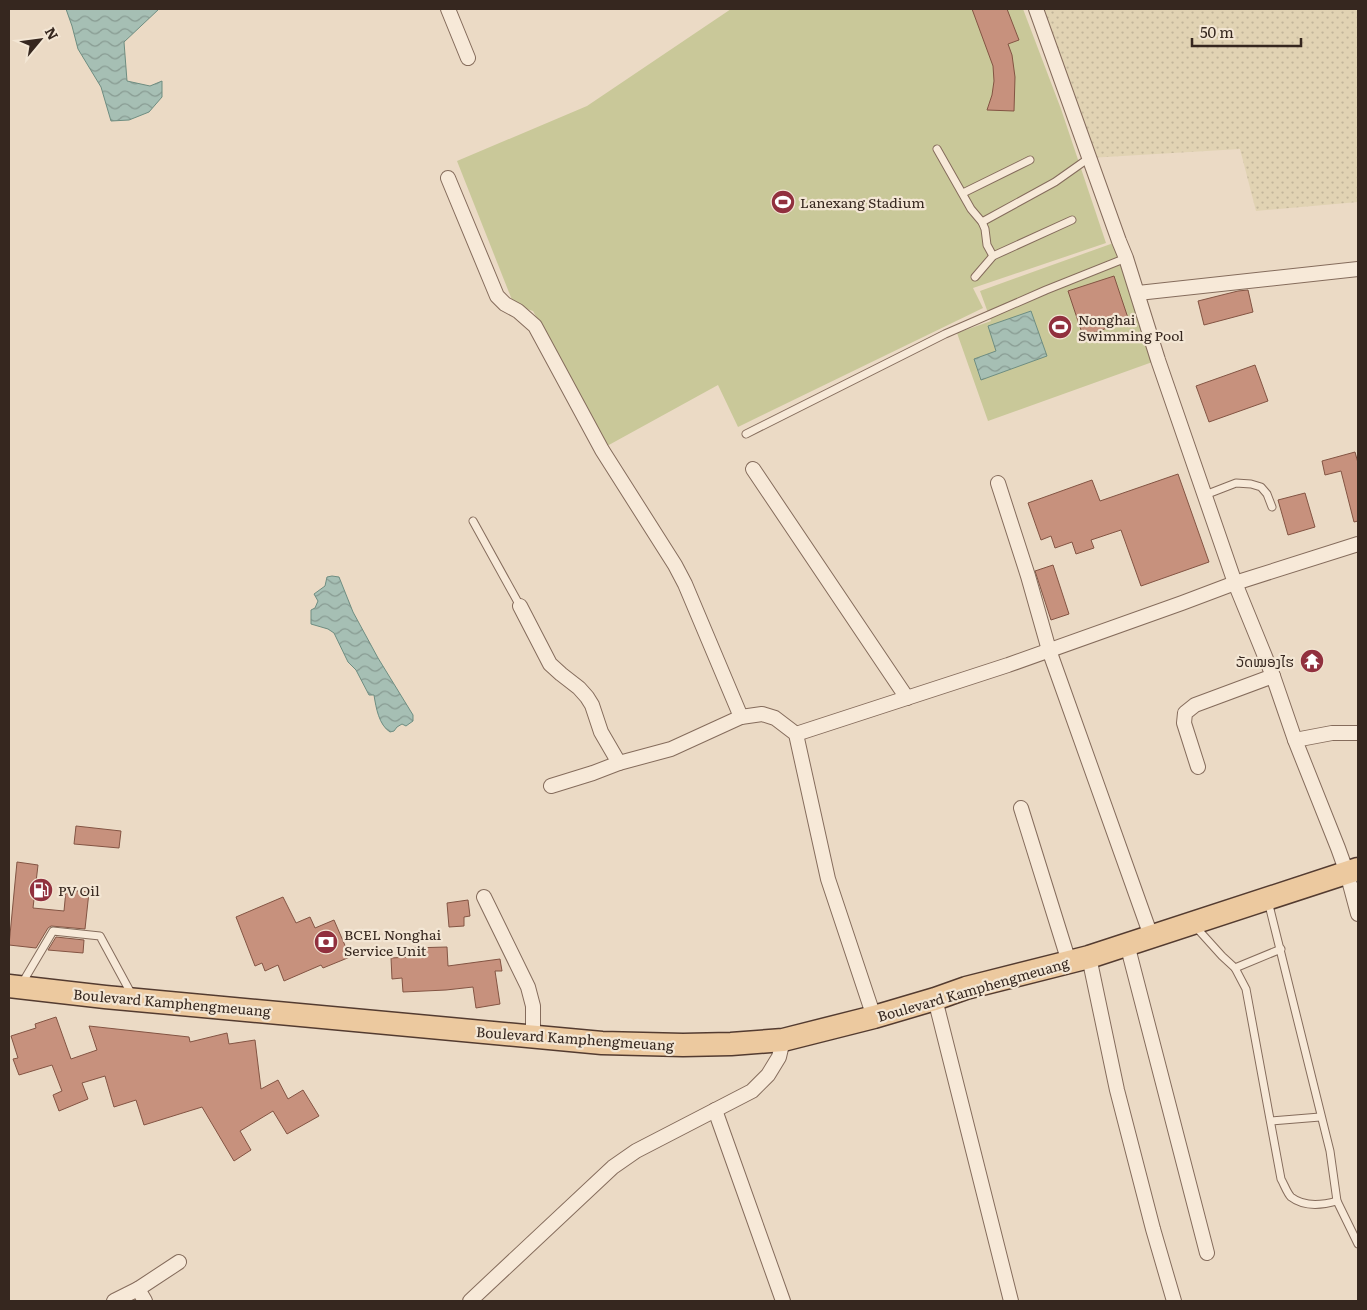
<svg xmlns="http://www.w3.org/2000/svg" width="1367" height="1310" viewBox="0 0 1367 1310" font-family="Literata,'Noto Sans Lao',serif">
  <defs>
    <pattern id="farmland-dots" width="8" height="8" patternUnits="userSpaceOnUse" patternTransform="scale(1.25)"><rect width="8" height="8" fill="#e1d3b3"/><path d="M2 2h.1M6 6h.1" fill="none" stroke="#c2b59a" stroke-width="1.8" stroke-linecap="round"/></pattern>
    <pattern id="water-waves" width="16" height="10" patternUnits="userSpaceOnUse" patternTransform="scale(1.25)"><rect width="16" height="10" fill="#a6bfb4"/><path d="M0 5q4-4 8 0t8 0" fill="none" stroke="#889b92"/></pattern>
  </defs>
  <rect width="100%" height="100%" fill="#ebdac5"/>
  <path fill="url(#farmland-dots)" d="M1036,9h322v193l-102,9 -16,-62 -151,9z"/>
  <g fill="#c9c899">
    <path d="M731,9h292l38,100 45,134 -133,45 10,20 -245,119 -20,-42 -111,61 -74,-135 -19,-6 -57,-144 130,-55z"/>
    <path d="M1119,241l39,119 -170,61 -31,-88 34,-12 -11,-30z"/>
  </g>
  <g fill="url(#water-waves)" stroke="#6e8d81">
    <path d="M66,9h93l-35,33 3,39 23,5 12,-5v16l-13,15 -20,8 -18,1 -10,-34 -23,-38 -6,-23z"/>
    <path d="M1031,311l16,45 -66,24 -7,-21 22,-8 -8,-25z"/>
    <path d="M332,576l7,1 14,35 25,46 35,57v6l-7,5 -4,-2 -5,3 -3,4 -4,1c-11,-7 -14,-24 -16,-37h-5l-13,-25 -8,-8 -14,-29 -6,-4 -17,-5v-14l4,-2 3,-7 -4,-7 11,-8 2,-9z"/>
  </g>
  <g fill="#c7917d" stroke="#835443">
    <path d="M972,9h35l12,31 -11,4 4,11 3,22 -1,34 -27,-1 5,-15 2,-14 -1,-15z"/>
    <path d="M1114,276l15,45 -46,15 -15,-45z"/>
    <path d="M1248,290l5,22 -49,13 -6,-24 40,-10z"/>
    <path d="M1255,365l13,36 -59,21 -13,-36z"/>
    <path d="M1355,452l3,11v58l-4,1 -13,-51 -16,4 -3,-14z"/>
    <path d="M1178,474l31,88 -68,24 -20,-56 -30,10 3,8 -18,6 -4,-12 -17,6 -4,-12 -10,4 -13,-37 64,-23 8,21z"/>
    <path d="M1305,493l10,34 -27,8 -10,-35z"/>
    <path d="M1053,565l16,49 -18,6 -16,-49z"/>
    <path d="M76,826l45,5 -2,17 -45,-4z"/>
    <path d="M17,862l21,3 -5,43 31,3 2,-21 23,2 -4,37 -34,-3 -3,2 -12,20 -27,-3z"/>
    <path d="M283,897l13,26 14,-6 5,11 19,-8 16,37 -27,11 -2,-3 -37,16 -6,-16 -13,6 -3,-8 -7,3 -19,-49z"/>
    <path d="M468,900l2,16 -6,1v9l-15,1 -2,-24z"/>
    <path d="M56,937l28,3 -1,13 -35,-3z"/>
    <path d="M447,947l1,19 52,-7 2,12h-7l5,33 -24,4 -3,-21 -27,3 -43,2 -1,-14 -10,1 -1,-21 19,-1v-9z"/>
    <path d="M56,1017l15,42 26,-9 -8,-24 100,11 1,5 37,-9 2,11 26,-4 6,49 17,-9 10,19 15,-9 16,26 -32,18 -14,-23 -33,20 11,19 -17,11 -32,-54 -58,18 -8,-25 -22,7 -9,-31 -23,7 6,16 -29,12 -6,-16 9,-4 -10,-26 -33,10 -6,-16 5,-1 -7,-22 25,-8 -1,-4z"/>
  </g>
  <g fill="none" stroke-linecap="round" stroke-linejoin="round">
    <g stroke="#856c5c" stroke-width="9">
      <g id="service">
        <path d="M937,149l34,60 11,13 3,7 2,16 6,11"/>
        <path d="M963,193l67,-33"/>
        <path d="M982,222l73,-40 34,-24"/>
        <path d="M975,277l18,-21 79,-36"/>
        <path d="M746,434l199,-100 101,-44 80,-32"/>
        <path d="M1205,495l31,-12 15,1 10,3 6,7 5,13"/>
        <path d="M473,521l47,85"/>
        <path d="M1268,901l62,250 7,50 21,43"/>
        <path d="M1194,925l28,31 13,12 11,21 35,190c3,5 6,14 10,18 13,10 32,8 46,4"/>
        <path d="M1235,968l46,-19"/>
        <path d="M21,985l32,-54 47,5 32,59"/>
        <path d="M1271,1121l49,-4"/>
      </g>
    </g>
    <g stroke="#856c5c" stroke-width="16">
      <g id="minor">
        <path d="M448,9l20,49"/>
        <path d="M1036,9l83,232 7,17 32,102 77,223 38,93 22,64 43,108 9,25 11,41"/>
        <path d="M448,178l49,118 8,8 13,7 17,15 67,124 73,115 10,19 56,133"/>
        <path d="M1138,293l220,-24"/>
        <path d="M753,469l154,229"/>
        <path d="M998,483l30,93 21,74 102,286"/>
        <path d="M520,606l30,58 11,10 18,14 8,9 5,8 9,27 18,31"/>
        <path d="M796,734l212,-69 174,-62 53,-20 123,-39"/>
        <path d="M1295,740l37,-7h26"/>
        <path d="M1198,767l-14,-44 1,-10 10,-8 78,-29"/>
        <path d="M551,786l42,-13 26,-10 52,-14 70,-32 21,-3 13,4 21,16 32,145 46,138"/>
        <path d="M1021,808l48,154"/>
        <path d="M484,897l44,90 5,19v30"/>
        <path d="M1127,944l80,309"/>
        <path d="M1089,957l28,133 36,139 21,72"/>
        <path d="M935,999l76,302"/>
        <path d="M715,1110l68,191"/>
        <path d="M138,1289l7,12"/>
        <path d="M114,1301l24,-12 41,-27"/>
        <path d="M470,1301l143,-134 23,-16 116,-60 16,-16 11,-18 4,-17"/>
      </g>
    </g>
    <g stroke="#533b30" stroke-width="25">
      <path id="primary" d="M9,986l96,11 497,46 81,2 48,-1 52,-4 91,-23 61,-18 31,-11 123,-31 269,-88"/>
    </g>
    <use href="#service" stroke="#f7e9d8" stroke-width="7"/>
    <use href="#minor" stroke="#f7e9d8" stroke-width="14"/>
    <use href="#primary" stroke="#ecc99f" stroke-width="22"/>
  </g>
  <defs>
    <g id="stadium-disc" transform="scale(1.25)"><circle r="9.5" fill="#91303e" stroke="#f3e6d4"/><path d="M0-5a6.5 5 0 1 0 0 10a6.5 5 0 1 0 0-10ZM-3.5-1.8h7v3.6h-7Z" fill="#fff"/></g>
    <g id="temple-disc" transform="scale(1.25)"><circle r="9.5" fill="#91303e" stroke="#f3e6d4"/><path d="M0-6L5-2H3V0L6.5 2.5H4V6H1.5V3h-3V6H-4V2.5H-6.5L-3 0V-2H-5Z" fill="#fff"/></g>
    <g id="fuel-disc" transform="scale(1.25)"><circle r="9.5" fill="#91303e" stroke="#f3e6d4"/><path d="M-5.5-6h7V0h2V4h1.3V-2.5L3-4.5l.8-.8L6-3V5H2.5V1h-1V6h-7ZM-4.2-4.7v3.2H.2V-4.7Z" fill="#fff"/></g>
    <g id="bank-disc" transform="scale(1.25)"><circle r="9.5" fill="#91303e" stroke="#f3e6d4"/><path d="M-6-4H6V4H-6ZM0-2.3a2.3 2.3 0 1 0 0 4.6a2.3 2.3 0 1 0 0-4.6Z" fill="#fff"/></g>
  </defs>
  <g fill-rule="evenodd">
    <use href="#stadium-disc" x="783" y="202"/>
    <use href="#stadium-disc" x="1060" y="327"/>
    <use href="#temple-disc" x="1312" y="661"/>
    <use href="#fuel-disc" x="41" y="890"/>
    <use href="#bank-disc" x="326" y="942"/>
  </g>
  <g text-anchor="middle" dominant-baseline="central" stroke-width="4.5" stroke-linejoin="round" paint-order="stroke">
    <g font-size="14" fill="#36271f" stroke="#f3e6d4" text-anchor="start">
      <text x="800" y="202">Lanexang Stadium</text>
      <text x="1078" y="319">Nonghai<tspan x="1078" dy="16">Swimming Pool</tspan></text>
      <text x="1294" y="661" text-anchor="end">ວັດໝອງໄຮ</text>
      <text x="58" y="890">PV Oil</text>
      <text x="344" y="934">BCEL Nonghai<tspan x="344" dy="16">Service Unit</tspan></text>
    </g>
    <g font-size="14" fill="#36271f" stroke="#f3e6d4">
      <text transform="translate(973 989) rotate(-16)">Boulevard Kamphengmeuang</text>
      <text transform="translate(172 1002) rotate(5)">Boulevard Kamphengmeuang</text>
      <text transform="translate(575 1038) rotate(4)">Boulevard Kamphengmeuang</text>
    </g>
  </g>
  <rect width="1367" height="1310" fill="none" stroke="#36271f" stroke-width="20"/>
  <g transform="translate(40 40) rotate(61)" stroke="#f3e6d4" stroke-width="4" paint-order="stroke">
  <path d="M0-4L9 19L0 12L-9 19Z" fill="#36271f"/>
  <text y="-8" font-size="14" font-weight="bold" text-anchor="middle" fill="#36271f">N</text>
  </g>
  <path d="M1192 38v8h109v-8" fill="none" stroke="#36271f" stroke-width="2.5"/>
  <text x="1200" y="38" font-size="15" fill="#36271f" stroke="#f3e6d4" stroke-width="4" paint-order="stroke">50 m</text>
</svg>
